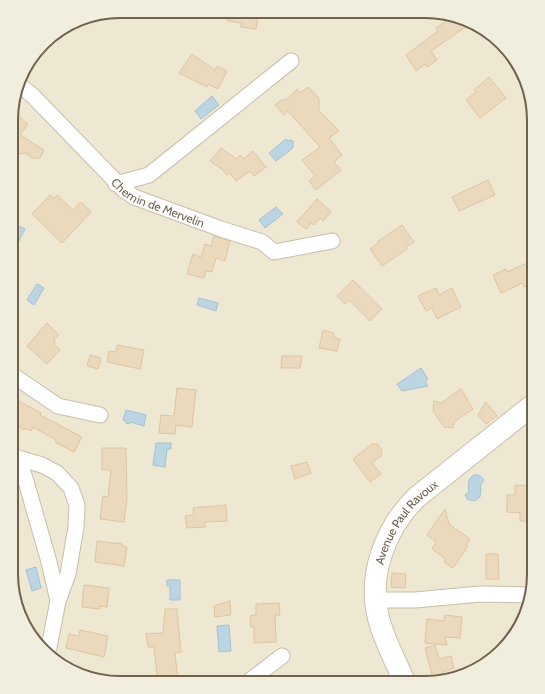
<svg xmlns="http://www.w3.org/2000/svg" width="545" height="694" viewBox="0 0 545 694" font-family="Cabin,sans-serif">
  <rect width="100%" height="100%" fill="#faf6e5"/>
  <path fill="#eee7d2" d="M120,11l320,1 46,17 34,37 14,54v462l-18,52 -37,35 -47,14h-320l-52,-18 -35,-37 -14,-54 1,-469 13,-39 23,-28 37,-21z"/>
  <g fill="#bcd5e2" stroke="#a3c2d3">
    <path d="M212,96l7,9 -18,14 -6,-8z"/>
    <path d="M286,139l2,2 2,-1 3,1v7l-17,13 -7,-8z"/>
    <path d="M276,207l7,7 -18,14 -6,-8z"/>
    <path d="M14,224l11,5 -10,20 -3,-1v-19z"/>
    <path d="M37,284l7,4 -10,17 -7,-5z"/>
    <path d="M199,298l19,5 -2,8 -19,-6z"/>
    <path d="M421,368l7,11 -3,3 3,4 -26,5 -5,-7z"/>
    <path d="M126,410l20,5 -2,11 -14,-4 -1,2 -3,-1v-2l-3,-1z"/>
    <path d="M156,443h15v6h-4l-2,18 -12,-2z"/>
    <path d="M474,475h5l5,5 -4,6 1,3 -1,8 -6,4 -7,-2 -2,-4 4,-3c-1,-7 -2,-13 5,-17z"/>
    <path d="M36,567l5,21 -9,3 -6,-21z"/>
    <path d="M167,580h13v20h-10v-14h-3z"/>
    <path d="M229,625l2,26 -12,1 -2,-26z"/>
  </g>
  <g fill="#ebd9bd" stroke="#dfc5a1">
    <path d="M229,11h30l-3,18 -15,-2v-4l-13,-2z"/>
    <path d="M452,17l18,7 -39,27 6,9 -10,7 -2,-3 -9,7 -10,-16 32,-24 -2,-3z"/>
    <path d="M192,54l23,16 2,-4 10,5 -9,18 -10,-5 -1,3 -28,-14z"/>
    <path d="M489,77l17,21 -26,20 -14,-18 10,-8 -2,-2z"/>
    <path d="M308,87l11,11v13l20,20 -10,7 13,17 -8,7 7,8 -25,20 -7,-9 6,-5 -13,-16 18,-13 -32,-36 -4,4 -9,-10 6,-5h5l11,-11 3,4z"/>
    <path d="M12,112l16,12 -8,11 24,15 -4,8h-8l-7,-5 -13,3z"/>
    <path d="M221,148l15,11 4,-4 3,4 10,-8 13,16 -12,9 -4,-5 -14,10 -6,-8 -3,2 -4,-5 -13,-9z"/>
    <path d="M488,180l7,15 -36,16 -7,-14z"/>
    <path d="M50,195l4,3 3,-3 16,15 8,-8 10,10 -29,31 -30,-29z"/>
    <path d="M317,199l14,13 -8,9 -3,-3 -6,7 -3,-2 -5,6 -9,-7z"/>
    <path d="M402,225l12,17 -8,5 1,2 -25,17 -12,-17 8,-6 -1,-1z"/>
    <path d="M214,236l16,5 -5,20 -9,-3 -4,14 -6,-1 -2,7 -17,-4 6,-20 8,3 4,-13 6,2z"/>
    <path d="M527,263l7,16v3l-10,5 -1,-4 -22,10 -8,-18 13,-6 1,3z"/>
    <path d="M353,280l29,29 -12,12 -21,-21 -4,4 -8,-8z"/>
    <path d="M436,288l3,7 13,-7 9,19 -24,12 -5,-11 -6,3 -8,-15z"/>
    <path d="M47,323l12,12 -5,5 1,2 -1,2 6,6 -13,14 -20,-18z"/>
    <path d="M323,330l11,3 -1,4 7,2 -3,12 -18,-3z"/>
    <path d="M117,345l27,5 -4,19 -33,-7 2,-11 7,1z"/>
    <path d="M90,355l11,3 -3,11 -11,-3z"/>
    <path d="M282,356h20l-2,12h-19z"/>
    <path d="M177,388l19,2 -4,37 -16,-2 -1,9 -16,-1 2,-18 13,1z"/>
    <path d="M461,389l12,20 -19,13 -1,6 -9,-1 -11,-16 1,-10 7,2z"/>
    <path d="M11,397l30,16 -1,2 42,22 -8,15 -19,-10 1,-2 -23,-13 -2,4 -6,-3 -1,2 -13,-7z"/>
    <path d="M486,402l11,14 -11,8 -8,-9z"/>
    <path d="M372,444h5l5,6 -1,6 -9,7 9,11 -11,8 -17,-23z"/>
    <path d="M102,448h24l1,51 -3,23 -24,-3 3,-23 5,1 3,-27h-9z"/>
    <path d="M307,462l4,11 -16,6 -4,-13z"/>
    <path d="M515,485l19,1v35h-14v-8l-13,-1v-17h8z"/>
    <path d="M226,505l1,16 -22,1v5l-18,1 -2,-12 9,-1 -1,-7z"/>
    <path d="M445,509l4,15 21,15 -4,6 2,1 -15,22 -9,-6 2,-3 -14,-10 4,-7 -9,-7z"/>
    <path d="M97,541l25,3v2l5,1 -3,19 -29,-4z"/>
    <path d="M486,554h12l1,25h-13z"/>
    <path d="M392,573l14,1 -1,14 -14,-1z"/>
    <path d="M84,585l25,3 -2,19 -7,-1v3l-18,-2z"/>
    <path d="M230,601l1,14 -16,2 -1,-11z"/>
    <path d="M279,603l1,12h-5l1,27 -22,1v-16h-3l-1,-11 6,-1v-11z"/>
    <path d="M165,609h12l4,43 -6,1 3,30h-20l-4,-36h-6l-2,-13 17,-1z"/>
    <path d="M445,615l17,2 -2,21 -15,-1 2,8 -22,-2 2,-24 17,2z"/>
    <path d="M80,630l28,6 -4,21 -38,-9 3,-14 10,2z"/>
    <path d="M435,645l4,14 12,-3 3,12 -11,4 2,7 -11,3 -9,-34z"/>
  </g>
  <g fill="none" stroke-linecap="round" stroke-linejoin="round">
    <g stroke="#c8beab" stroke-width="17">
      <g id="street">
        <path id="s1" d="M19,85l13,10 92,95 10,7 87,32 41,13 12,10 58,-11"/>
        <path d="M116,184l33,-9 142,-114"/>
        <path d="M11,374l47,32 42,9"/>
        <path d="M11,455l7,3 7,20 24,84 9,39 -9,46 -2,4"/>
        <path d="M18,458l24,7 15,8 14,15 6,17 -1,22 -8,47 -10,27"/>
        <path d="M376,600h39l65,-6 49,1"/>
        <path d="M247,683l35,-27"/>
      </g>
    </g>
    <g stroke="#cbbfa8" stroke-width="23">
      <g id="secondary">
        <path id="s2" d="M405,683c-9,-21 -20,-41 -26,-63 -12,-44 6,-92 38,-123l117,-93"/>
      </g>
    </g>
    <use href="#street" stroke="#fff" stroke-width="15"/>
    <use href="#secondary" stroke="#fff" stroke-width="21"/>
  </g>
  <g text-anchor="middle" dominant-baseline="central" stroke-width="4" stroke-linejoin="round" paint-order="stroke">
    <g font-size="12" fill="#71614d" stroke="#fdfaeb">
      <text stroke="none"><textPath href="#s1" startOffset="185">Chemin de Mervelin</textPath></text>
      <text stroke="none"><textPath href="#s2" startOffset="176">Avenue Paul Ravoux</textPath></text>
    </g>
  </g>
  <path d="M0 0H545V694H0ZM120 18H425A102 102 0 0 1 527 120V574A102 102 0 0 1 425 676H120A102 102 0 0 1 18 574V120A102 102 0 0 1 120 18Z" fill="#f2eede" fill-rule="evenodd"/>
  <path fill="none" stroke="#71614d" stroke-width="2" d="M120 18H425A102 102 0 0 1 527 120V574A102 102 0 0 1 425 676H120A102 102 0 0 1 18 574V120A102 102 0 0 1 120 18Z"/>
</svg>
